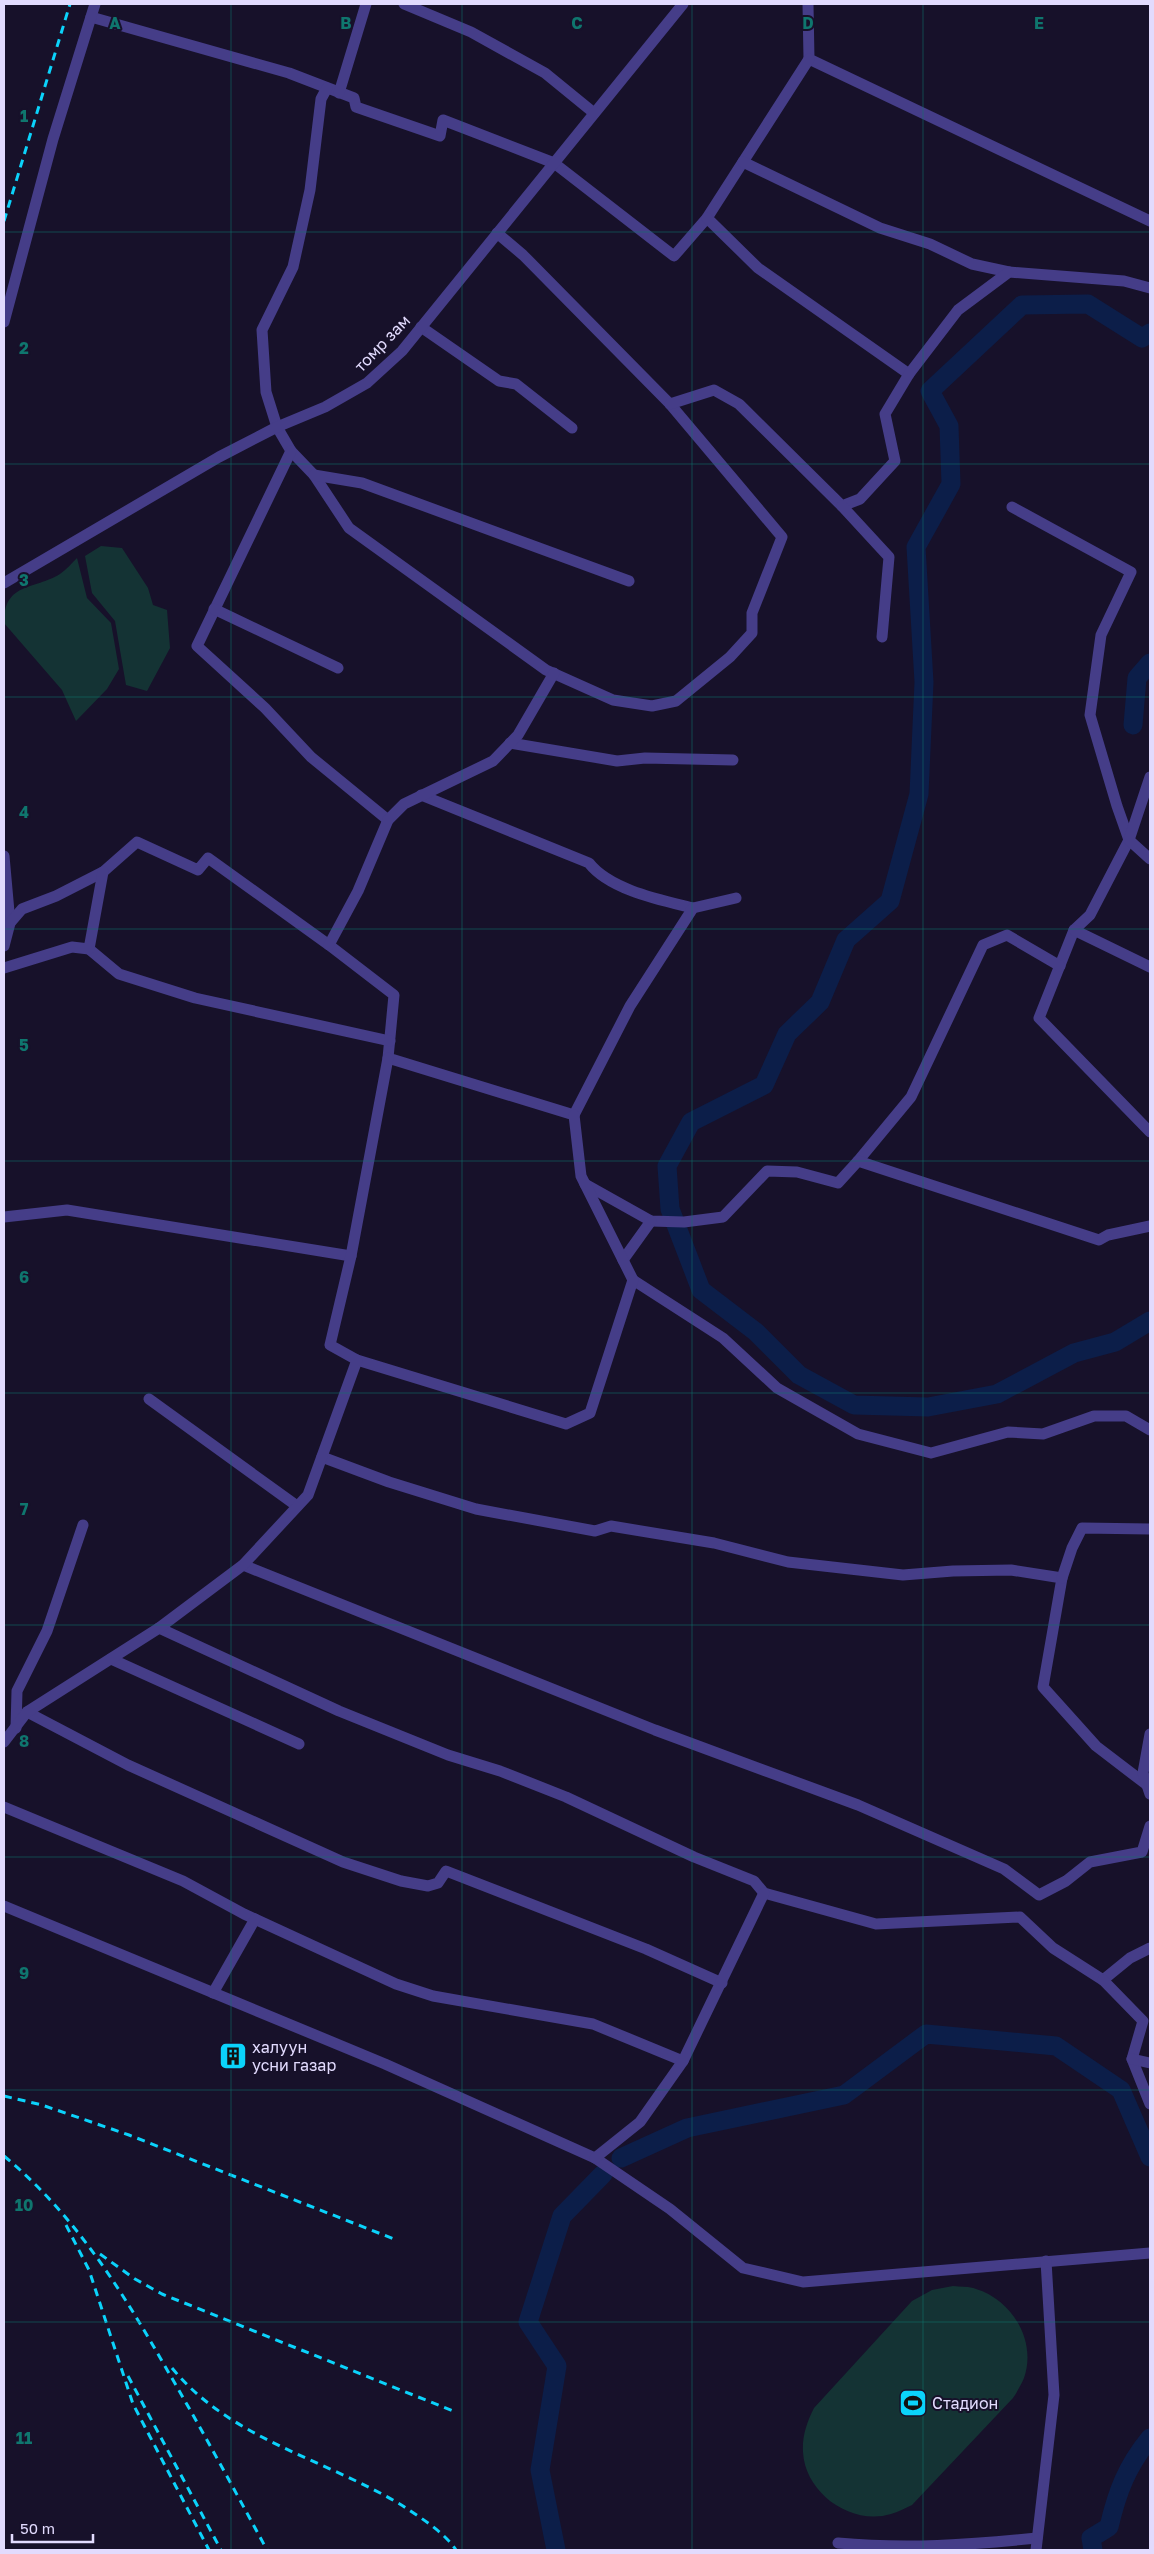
<svg xmlns="http://www.w3.org/2000/svg" width="1154" height="2554" viewBox="0 0 1154 2554" font-family="'Golos Text',sans-serif">
  <rect width="100%" height="100%" fill="#17112a"/>
  <g fill="#143334">
    <path d="M101,546l21,2 26,40 5,17 14,5 3,38 -23,43 -21,-6 -11,-64 -23,-28 -7,-37z"/>
    <path d="M77,558l10,40 24,25 8,46 -12,20 -31,32 -14,-31 -58,-67c0,-41 30,-33 56,-49 6,-4 12,-11 17,-16z"/>
    <path d="M953,2286c8,1 16,0 23,3 36,11 61,52 48,89 -3,7 -7,14 -11,20l-101,107c-7,3 -14,7 -21,9 -40,12 -86,-21 -88,-62 -1,-16 4,-30 11,-44l98,-107 20,-11z"/>
  </g>
  <g fill="none" stroke-linecap="round" stroke-linejoin="round">
    <g stroke="#0c1e49" stroke-width="19">
      <path d="M1150,333l-8,5 -54,-34 -66,1 -92,86 19,35 2,58 -35,63 8,135 -5,112 -29,107 -44,39 -26,62 -33,32 -23,51 -73,37 -24,44 3,43 31,81 55,42 43,43 55,30 74,2 69,-13 77,-41 41,-11 35,-21"/>
      <path d="M1133,725l4,-47 13,-15"/>
      <path d="M621,2158l66,-30 157,-33 82,-61 130,12 65,44 29,67"/>
      <path d="M556,2550l-16,-80 17,-104 -29,-44 34,-106 41,-42"/>
      <path d="M1093,2550l-2,-12 18,-11c8,-35 18,-61 41,-89"/>
    </g>
    <g stroke="#453d88" stroke-width="11">
      <path d="M404,4l67,28 74,41 49,40"/>
      <path d="M808,4l1,55 341,162"/>
      <path d="M91,17l198,56 65,25 2,9 84,29 3,-16 111,43 120,93 33,-38 102,-159"/>
      <path d="M327,88l-6,11 -11,91 -17,77 -31,63 4,62 11,35 14,24 23,24 35,53 197,142 67,30 39,6 24,-5 54,-44 22,-24v-20l30,-76 -112,-133 -147,-149 -26,-22"/>
      <path d="M339,93l27,-89"/>
      <path d="M743,162l137,66 50,16 42,20 37,8"/>
      <path d="M707,218l51,50 151,106"/>
      <path d="M4,322l49,-183 42,-135"/>
      <path d="M421,327l78,54 17,3 56,44"/>
      <path d="M670,404l44,-14 25,14 103,102 18,-7 35,-38 -10,-47 24,-40 49,-64 51,-38 115,9 26,7"/>
      <path d="M291,451l-94,195 68,62 46,49 77,63"/>
      <path d="M314,475l48,8 267,98"/>
      <path d="M842,506l47,51 -7,80"/>
      <path d="M1012,507l119,65 -30,63 -11,80 27,91 12,34 -39,75 -16,15 -35,88 111,114"/>
      <path d="M4,583l215,-126 58,-30 48,-20 42,-24 35,-32 281,-347"/>
      <path d="M214,609l124,59"/>
      <path d="M510,743l107,18 28,-3 88,2"/>
      <path d="M1150,777l-21,63 21,19"/>
      <path d="M421,795l168,68c21,27 72,37 104,45"/>
      <path d="M4,856l6,67 -6,23"/>
      <path d="M10,923l12,-14 34,-13 47,-24 34,-30 61,28 10,-12 121,87 65,50 -6,63 186,57 56,-109 63,-98 43,-10"/>
      <path d="M1074,930l76,37"/>
      <path d="M329,945l29,-54 30,-71 16,-16 89,-43 25,-26 36,-62"/>
      <path d="M89,949l30,25 76,24 195,43"/>
      <path d="M4,968l68,-21 17,2 14,-77"/>
      <path d="M858,1161l53,-64 72,-152 24,-10 53,31"/>
      <path d="M585,1184l66,37 33,1 39,-5 44,-46 30,1 41,11 20,-22 241,79 9,-5 42,-9"/>
      <path d="M4,1217l63,-7 284,46"/>
      <path d="M623,1260l28,-39"/>
      <path d="M633,1280l90,58 54,50 81,46 73,19 77,-21 35,2 51,-18h32l24,14"/>
      <path d="M357,1360l209,64 24,-11 43,-133 -52,-104 -7,-61"/>
      <path d="M149,1399l148,107"/>
      <path d="M322,1457l67,25 87,27 119,22 16,-5 103,17 74,19 115,13 50,-4 58,-1 51,8 -19,109 53,59 51,39"/>
      <path d="M243,1565l412,165 203,75 146,64 35,26 27,-14 24,-19 52,-10 8,-26"/>
      <path d="M1062,1578l10,-30 10,-20 68,1"/>
      <path d="M159,1628l180,83 109,44 52,16 66,26 128,60 60,24 10,12 112,31 144,-7 33,31 50,32 27,-22 20,-10"/>
      <path d="M111,1659l188,85"/>
      <path d="M27,1712l101,53 215,97 58,19 27,5 10,-3 8,-12 200,78 76,34"/>
      <path d="M16,1728l1,-37 30,-60 36,-106"/>
      <path d="M1150,1734l-7,39 7,21"/>
      <path d="M4,1742l23,-30 132,-84 84,-63 65,-70 49,-135 -27,-15 21,-89 37,-198"/>
      <path d="M4,1807l179,74 61,33 152,70 37,12 160,28 90,37"/>
      <path d="M4,1906l381,158 210,94 75,51 73,59 60,14 347,-29"/>
      <path d="M1103,1980l40,41 -11,38 18,45"/>
      <path d="M213,1993l42,-74"/>
      <path d="M1132,2059l18,4"/>
      <path d="M595,2158l45,-36 43,-61 81,-168"/>
      <path d="M838,2543c67,6 132,2 199,-5"/>
      <path d="M1036,2550l18,-155 -8,-134"/>
    </g>
    <g stroke="#0bd3fb" stroke-width="3" stroke-dasharray="8 6" stroke-linecap="butt">
      <path d="M4,221l66,-217"/>
      <path d="M4,2096l38,9 87,30 265,104"/>
      <path d="M4,2156c70,58 117,133 162,212 35,60 68,121 101,182"/>
      <path d="M66,2225l23,45 44,134 76,146"/>
      <path d="M100,2254l35,25 27,15 291,117"/>
      <path d="M172,2368c59,72 154,91 231,138 18,12 41,26 53,44"/>
      <path d="M128,2376l93,174"/>
    </g>
  </g>
  <path fill="none" stroke="#0f766e" stroke-width="1" stroke-opacity="0.55" d="M231,4v2546M462,4v2546M692,4v2546M923,4v2546M4,232h1146M4,464h1146M4,697h1146M4,929h1146M4,1161h1146M4,1393h1146M4,1625h1146M4,1857h1146M4,2090h1146M4,2322h1146"/>
  <defs>
    <g id="building-square" transform="scale(1.4375)"><rect x="-9" y="-9" width="18" height="18" rx="4" fill="#0bd3fb" stroke="#17112a"/><path d="M-4-6H4V6H1V3H-1V6H-4ZM-2.5-4.3h1.7v1.8h-1.7ZM.8-4.3h1.7v1.8H.8ZM-2.5-1h1.7V.8h-1.7ZM.8-1h1.7V.8H.8Z" fill="#111"/></g>
    <g id="stadium-square" transform="scale(1.4375)"><rect x="-9" y="-9" width="18" height="18" rx="4" fill="#0bd3fb" stroke="#17112a"/><path d="M0-5a6.5 5 0 1 0 0 10a6.5 5 0 1 0 0-10ZM-3.5-1.8h7v3.6h-7Z" fill="#111"/></g>
  </defs>
  <g fill-rule="evenodd">
    <use href="#building-square" x="233" y="2056"/>
    <use href="#stadium-square" x="913" y="2403"/>
  </g>
  <g text-anchor="middle" dominant-baseline="central" stroke-width="4" stroke-linejoin="round" paint-order="stroke">
    <g font-size="16" fill="#e2dbfe" stroke="#17112a">
      <text transform="translate(382 343) rotate(-46)">томр зам</text>
    </g>
    <g font-size="16" fill="#e2dbfe" stroke="#17112a" text-anchor="start">
      <text x="252" y="2047">халуун<tspan x="252" dy="18">усни газар</tspan></text>
      <text x="932" y="2403">Стадион</text>
    </g>
  </g>
  <g font-size="16" text-anchor="middle" font-weight="bold" fill="#0f766e" stroke="#17112a" stroke-width="4" stroke-linejoin="round" paint-order="stroke">
    <text x="115" y="29">A</text>
    <text x="346" y="29">B</text>
    <text x="577" y="29">C</text>
    <text x="808" y="29">D</text>
    <text x="1039" y="29">E</text>
    <text x="24" y="122">1</text>
    <text x="24" y="354">2</text>
    <text x="24" y="586">3</text>
    <text x="24" y="818">4</text>
    <text x="24" y="1051">5</text>
    <text x="24" y="1283">6</text>
    <text x="24" y="1515">7</text>
    <text x="24" y="1747">8</text>
    <text x="24" y="1979">9</text>
    <text x="24" y="2211">10</text>
    <text x="24" y="2444">11</text>
  </g>
  <rect width="1154" height="2554" fill="none" stroke="#e2dbfe" stroke-width="10"/>
  <path d="M12 2534v8h81v-8" fill="none" stroke="#e2dbfe" stroke-width="2.5"/>
  <text x="20" y="2534" font-size="15" fill="#e2dbfe" stroke="#17112a" stroke-width="4" paint-order="stroke">50 m</text>
</svg>
